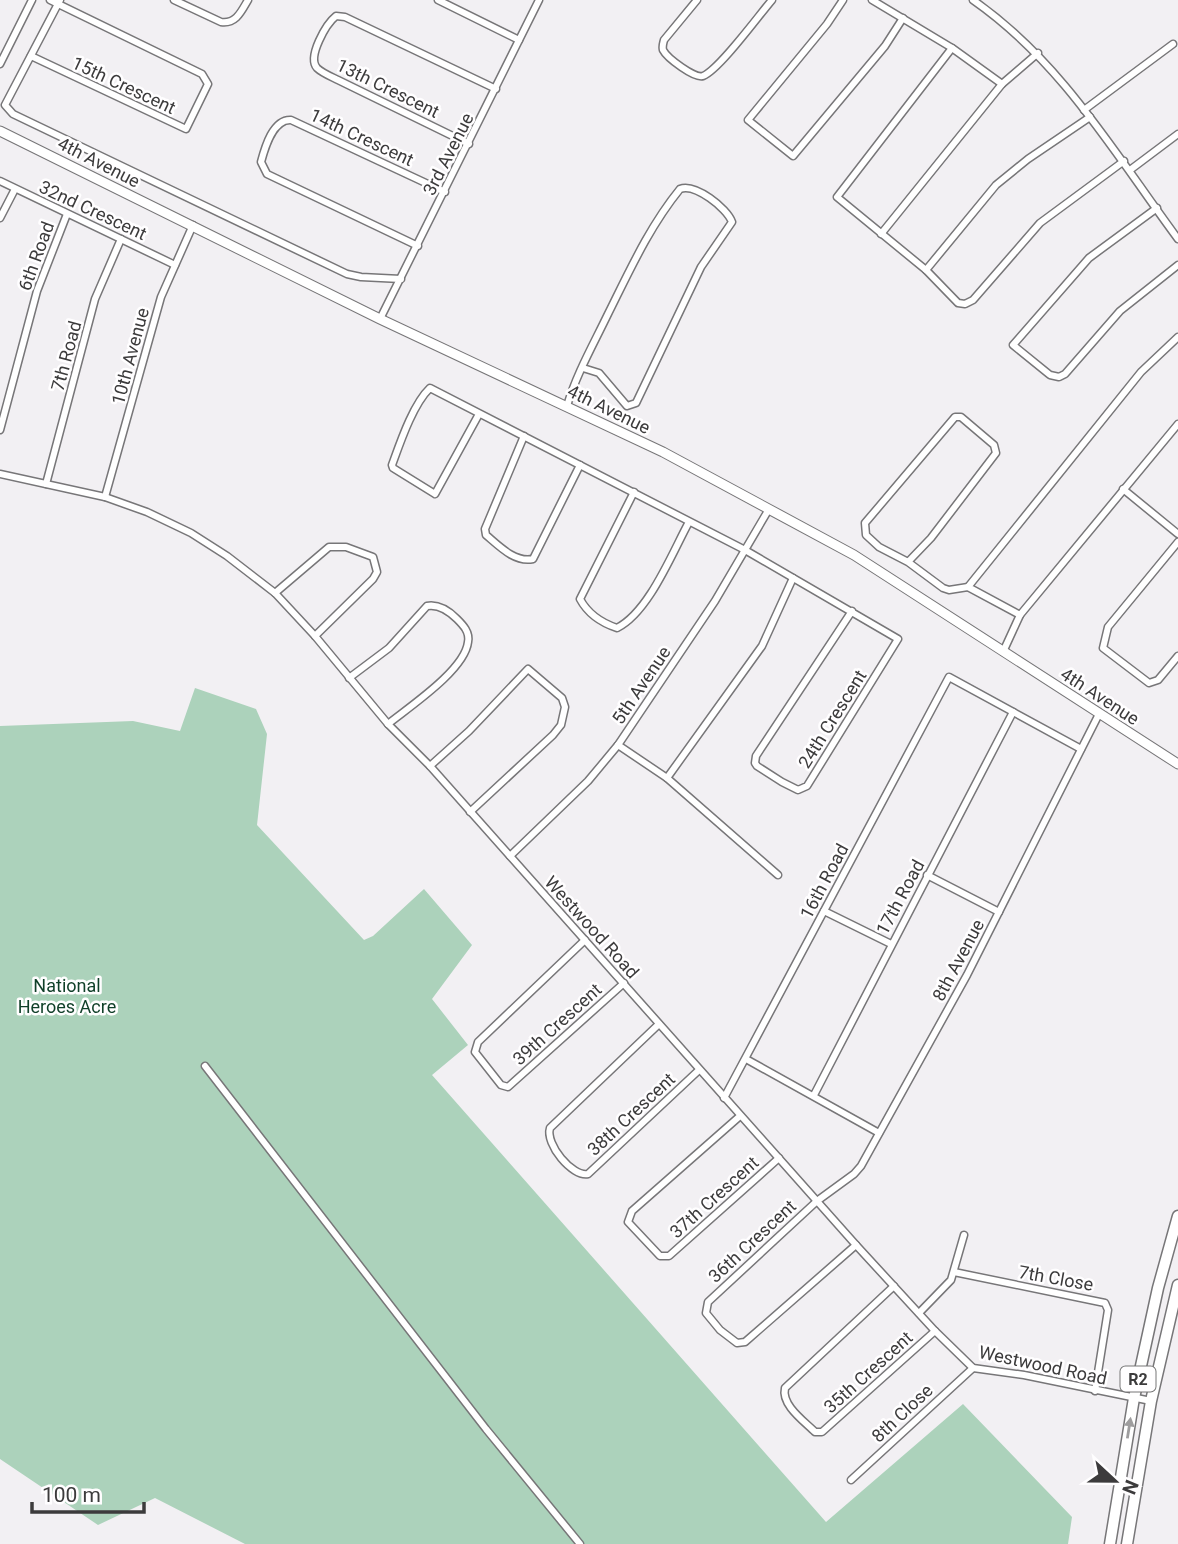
<svg xmlns="http://www.w3.org/2000/svg" width="1178" height="1544" viewBox="0 0 1178 1544" font-family="Roboto,sans-serif">
  <rect width="100%" height="100%" fill="#f2f0f3"/>
  <path fill="#acd2bb" d="M195,688l61,21 11,25 -10,91 107,115 9,-4 51,-47 48,56 -40,54 36,46 -36,30 394,447 137,-118 109,113 -4,27h-823l-90,-46 -57,27 -98,-66v-733l133,-5 47,10z"/>
  <g fill="none" stroke-linecap="round" stroke-linejoin="round">
    <g stroke="#777678" stroke-width="9">
      <g id="street">
        <path d="M60,0l-55,105 8,9 334,160 14,3 40,2"/>
        <path d="M174,0l47,22c15,2 20,-10 27,-22"/>
        <path d="M438,0l81,40"/>
        <path d="M697,0l-33,40c-1,4 -2,6 -1,10 4,8 32,29 40,26 16,-6 56,-61 69,-76"/>
        <path d="M843,0l-16,24 -79,96 45,36 92,-110 18,-28"/>
        <path d="M872,0l80,48 50,36"/>
        <path d="M973,0c89,62 142,154 205,239"/>
        <path d="M952,48l-115,149 89,73 32,33 7,1 8,-4 67,-77 84,-62"/>
        <path d="M31,56l155,73 22,-45 -6,-10 -152,-74"/>
        <path d="M0,64l32,-64"/>
        <path d="M1084,110l89,-66"/>
        <path d="M469,144l-131,-64c-6,-3 -16,-7 -21,-12 -10,-11 9,-44 19,-52l9,1 151,72"/>
        <path d="M1130,170l48,-36"/>
        <path d="M0,181l175,84"/>
        <path d="M1157,208l-68,50 -76,87 37,30 9,2 6,-3 55,-63 58,-46"/>
        <path d="M0,218l15,-29"/>
        <path d="M881,234l121,-150 36,-31"/>
        <path d="M418,246l-151,-72 -6,-12c4,-15 12,-43 30,-42l154,72"/>
        <path d="M926,270l70,-85 32,-26 62,-42"/>
        <path d="M380,319l159,-319"/>
        <path d="M567,406c9,-31 26,-61 40,-90 22,-44 42,-89 73,-127 15,-6 47,19 52,33l-31,45 -65,136 -9,3 -28,-33 -16,-5"/>
        <path d="M479,414l-44,80 -42,-26 -1,-3c8,-22 21,-61 38,-77l315,162 153,89 -91,147 -9,4 -16,-8 -25,-16 -2,-3 1,-7 96,-145"/>
        <path d="M0,430l37,-139 30,-77"/>
        <path d="M524,436l-39,93 1,6c13,11 29,28 47,24l47,-94"/>
        <path d="M0,474l105,23 42,15 44,21 36,23 48,37 40,43 73,88 42,42 80,90 346,389 79,86 38,37 51,7 127,26"/>
        <path d="M46,484l49,-185 26,-60"/>
        <path d="M1123,489l55,45"/>
        <path d="M634,492l-54,107c8,15 22,24 37,29 32,-16 55,-75 72,-106"/>
        <path d="M105,497l56,-200 32,-72"/>
        <path d="M1178,542l-70,85 -5,21 46,35 9,-3 20,-24"/>
        <path d="M908,562l-29,-15 -13,-12 -1,-12 90,-106h6l33,28 2,8 -65,85 -23,24 35,26 6,2 19,-3"/>
        <path d="M275,593l54,-46h17l27,10 4,15 -4,7 -58,57"/>
        <path d="M1020,615l-52,-28 173,-215 37,-35"/>
        <path d="M1003,652l17,-37 158,-191"/>
        <path d="M349,678l40,-30 38,-42c11,-2 22,5 30,13 6,6 13,13 11,23 -3,28 -59,65 -80,82"/>
        <path d="M618,745l49,33"/>
        <path d="M430,766l39,-35 59,-62 34,29 3,9 -4,18 -8,10 -83,77"/>
        <path d="M510,856l78,-75 30,-36 97,-144 54,-92"/>
        <path d="M778,875l-111,-97 95,-132 31,-68"/>
        <path d="M927,875l72,37"/>
        <path d="M824,911l67,33"/>
        <path d="M585,940l-107,102 -3,10 26,33 7,2 116,-104"/>
        <path d="M659,1024l-109,104c-5,16 22,49 38,46l111,-104"/>
        <path d="M746,1059l133,74"/>
        <path d="M205,1066l281,363 94,115"/>
        <path d="M814,1095l199,-383"/>
        <path d="M724,1098l225,-421 132,72"/>
        <path d="M740,1116l-108,95 -4,11 32,34h9l110,-98"/>
        <path d="M856,1245l-111,97 -8,1 -17,-13 -14,-17 2,-11 109,-101 37,-27 7,-8 106,-191 132,-261"/>
        <path d="M954,1272l151,31 3,7 -13,81"/>
        <path d="M894,1286l-109,102c-4,17 19,33 30,44h7l113,-101"/>
        <path d="M919,1313l32,-33 13,-45"/>
        <path d="M851,1480l122,-112"/>
      </g>
    </g>
    <g stroke="#777678" stroke-width="11">
      <path id="secondary" d="M0,131l380,188 283,133 191,103 324,209"/>
    </g>
    <g stroke="#777678" stroke-width="13">
      <g id="highway">
        <path d="M1110,1544l24,-146 24,-110 20,-72"/>
        <path d="M1127,1544l24,-143 27,-116"/>
      </g>
    </g>
    <use href="#street" stroke="#fff" stroke-width="6"/>
    <use href="#secondary" stroke="#fff" stroke-width="9"/>
    <use href="#highway" stroke="#fff" stroke-width="10"/>
  </g>
  <defs><path id="oneway-solid" d="M-6-.8H1V-3.2L6.5 0L1 3.2V.8H-6Z" transform="scale(1.75)"/></defs>
  <use fill="#9e9d9e" href="#oneway-solid" transform="translate(1129 1428) rotate(-81)"/>
  <g text-anchor="middle" dominant-baseline="central" stroke-width="5" stroke-linejoin="round" paint-order="stroke">
    <rect fill="#fffeff" stroke="#767676" stroke-width="2" x="1120.5" y="1366.5" width="35" height="25" rx="5"/>
    <g font-size="16" font-weight="bold" fill="#3c3b3c">
      <text x="1138" y="1379">R2</text>
    </g>
    <g font-size="18" fill="#3c3b3c" stroke="#fffeff">
      <text transform="translate(124 85) rotate(25)">15th Crescent</text>
      <text transform="translate(388 88) rotate(26)">13th Crescent</text>
      <text transform="translate(362 137) rotate(25)">14th Crescent</text>
      <text transform="translate(448 154) rotate(-63)">3rd Avenue</text>
      <text transform="translate(99 162) rotate(27)">4th Avenue</text>
      <text transform="translate(93 210) rotate(25)">32nd Crescent</text>
      <text transform="translate(36 256) rotate(-70)">6th Road</text>
      <text transform="translate(66 356) rotate(-75)">7th Road</text>
      <text transform="translate(130 356) rotate(-75)">10th Avenue</text>
      <text transform="translate(609 409) rotate(26)">4th Avenue</text>
      <text transform="translate(641 685) rotate(-56)">5th Avenue</text>
      <text transform="translate(1100 696) rotate(33)">4th Avenue</text>
      <text transform="translate(832 719) rotate(-58)">24th Crescent</text>
      <text transform="translate(824 881) rotate(-62)">16th Road</text>
      <text transform="translate(900 897) rotate(-62)">17th Road</text>
      <text transform="translate(592 927) rotate(48)">Westwood Road</text>
      <text transform="translate(958 960) rotate(-62)">8th Avenue</text>
      <text transform="translate(557 1024) rotate(-42)">39th Crescent</text>
      <text transform="translate(631 1114) rotate(-43)">38th Crescent</text>
      <text transform="translate(714 1197) rotate(-42)">37th Crescent</text>
      <text transform="translate(752 1241) rotate(-43)">36th Crescent</text>
      <text transform="translate(1056 1278) rotate(10)">7th Close</text>
      <text transform="translate(1043 1365) rotate(12)">Westwood Road</text>
      <text transform="translate(868 1372) rotate(-42)">35th Crescent</text>
      <text transform="translate(902 1413) rotate(-43)">8th Close</text>
    </g>
    <g font-size="18" fill="#0f3f28" stroke="#fffeff">
      <text x="67" y="985">National<tspan x="67" dy="21">Heroes Acre</tspan></text>
    </g>
  </g>
  <g transform="translate(1115 1481) rotate(112)" stroke="#fffeff" stroke-width="5" paint-order="stroke">
  <path d="M0-5L12 26L0 18L-12 26Z" fill="#3c3b3c"/>
  <text y="-10" font-size="19" font-weight="bold" text-anchor="middle" fill="#3c3b3c">N</text>
  </g>
  <path d="M32 1502v10h112v-10" fill="none" stroke="#3c3b3c" stroke-width="3.5"/>
  <text x="42" y="1502" font-size="21" fill="#3c3b3c" stroke="#fffeff" stroke-width="5" paint-order="stroke">100 m</text>
</svg>
